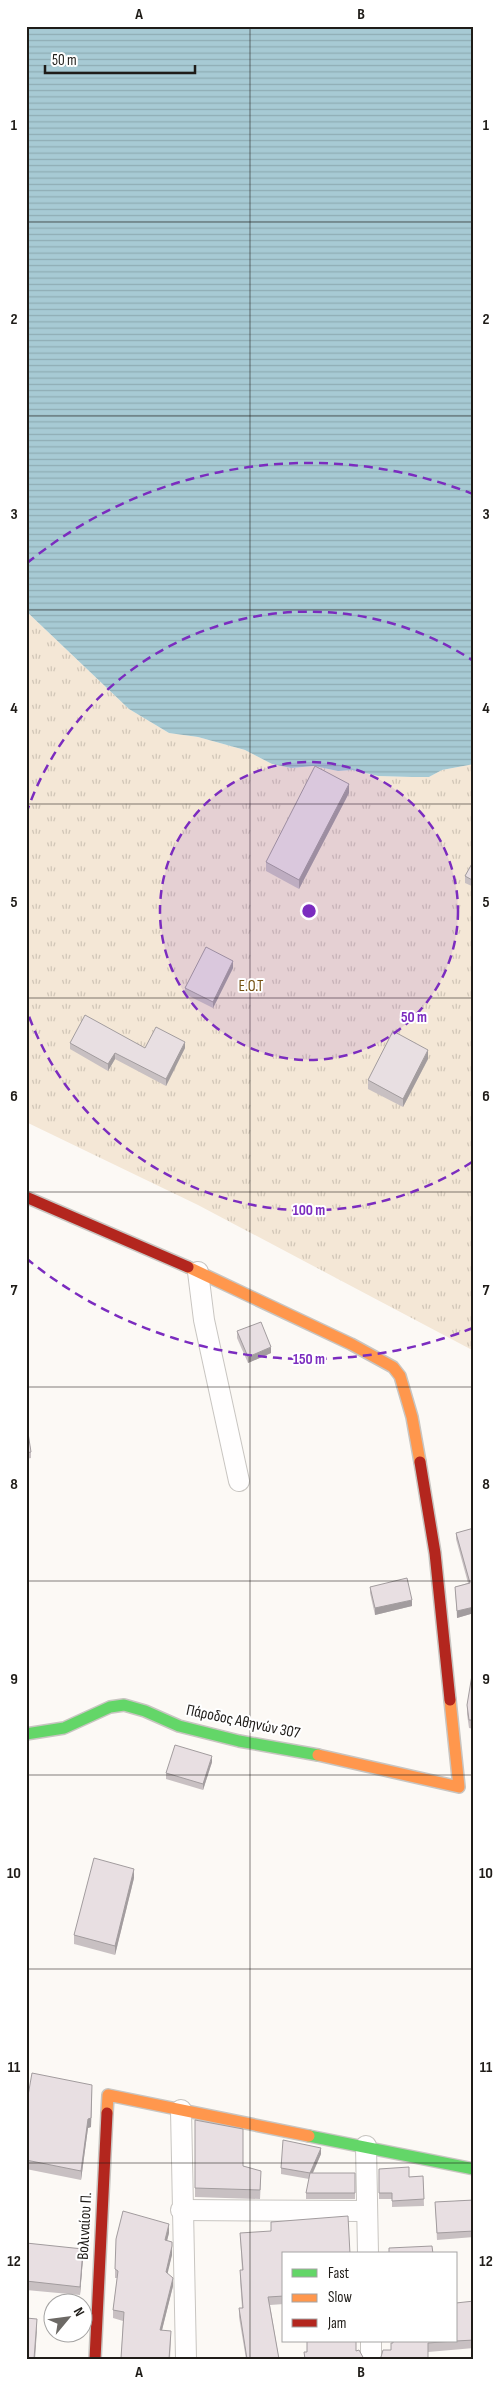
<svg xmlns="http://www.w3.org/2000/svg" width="500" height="2385" viewBox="0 0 500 2385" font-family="'Sofia Sans Condensed',sans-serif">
  <defs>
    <pattern id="park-tufts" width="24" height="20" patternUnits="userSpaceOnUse" patternTransform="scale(1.25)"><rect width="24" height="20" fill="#f4e7d6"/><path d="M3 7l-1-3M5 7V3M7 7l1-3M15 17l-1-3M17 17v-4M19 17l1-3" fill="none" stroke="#d1c6b7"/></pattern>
    <pattern id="water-rules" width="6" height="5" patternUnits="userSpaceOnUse" patternTransform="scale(1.25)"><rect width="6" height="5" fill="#a7cad4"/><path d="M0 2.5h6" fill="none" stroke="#8fadb5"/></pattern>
  </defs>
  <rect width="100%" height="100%" fill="#fcf9f5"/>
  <path fill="url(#park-tufts)" d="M26,611l103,98 40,24 29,4 47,13 27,14 19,4 23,-2 24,5 14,-1 26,6 34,1h17l13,-7 32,-6v587l-276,-146 -172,-83z"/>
  <path fill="url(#water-rules)" d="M26,26h448v738l-32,6 -13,7h-17l-34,-1 -26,-6 -14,1 -24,-5 -23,2 -19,-4 -27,-14 -47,-13 -29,-4 -40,-24 -103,-98z"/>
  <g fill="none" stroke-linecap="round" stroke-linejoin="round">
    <g stroke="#c8c5c1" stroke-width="22">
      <g id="street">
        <path d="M198,1272l6,48 35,161"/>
        <path d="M181,2110l5,249"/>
        <path d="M366,2146l2,108"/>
        <path d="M181,2210l185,1"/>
        <path d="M371,2341v18"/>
      </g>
    </g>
    <g stroke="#c8c5c1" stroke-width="14">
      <g id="fast">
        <path d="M26,1734l38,-6 46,-21 14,-2 21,6 34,15 60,15 79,14"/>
        <path d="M309,2136l165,33"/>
      </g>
    </g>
    <g stroke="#c8c5c1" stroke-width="14">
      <g id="slow">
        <path d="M188,1267l163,77 42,23 7,9 12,41 8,45"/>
        <path d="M318,1755l141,32 -9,-87"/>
        <path d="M107,2113l1,-18 201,41"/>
      </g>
    </g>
    <g stroke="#c8c5c1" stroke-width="14">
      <g id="jam">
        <path d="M26,1197l162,70"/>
        <path d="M420,1462l15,91 15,147"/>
        <path d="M95,2359l12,-246"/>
      </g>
    </g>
    <use href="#street" stroke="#fffefe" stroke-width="20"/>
    <use href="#fast" stroke="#63d668" stroke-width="11"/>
    <use href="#slow" stroke="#ff974d" stroke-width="11"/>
    <use href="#jam" stroke="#b3261e" stroke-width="11"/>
  </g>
  <g fill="#c8c0c2">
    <path d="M349,793l-50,96 -33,-18v-9z"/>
    <path d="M474,860v27l-9,-4v-7z"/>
    <path d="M233,968l-20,40 -28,-14v-6z"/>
    <path d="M70,1043l75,5h40l-19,38 -51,-27 -7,12 -38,-22z"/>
    <path d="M428,1059l-25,48 -35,-18v-9z"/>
    <path d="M237,1331l34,22 -23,10 -11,-25z"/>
    <path d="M26,1420l5,32v6l-5,1z"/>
    <path d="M474,1528v85l-17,5 -2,-31 13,-4 -12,-44v-6z"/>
    <path d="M370,1587l42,19 -37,9 -5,-22z"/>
    <path d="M474,1675v54l-5,-1 -2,-14v-9z"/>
    <path d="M212,1762l-9,28 -37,-11v-6z"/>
    <path d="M134,1878l-19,77 -41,-11v-9z"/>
    <path d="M92,2094l-1,33 -3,1 -7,52 -55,-11v-62z"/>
    <path d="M195,2120l48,46 18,14 -1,19 -65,-2z"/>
    <path d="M321,2154l-8,19h42v26h-49v-6l3,-14 -28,-5v-6z"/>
    <path d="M379,2169l30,8 14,-1 1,30 -32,1v-8h-13z"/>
    <path d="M474,2200v37l-37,3 -2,-38z"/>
    <path d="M169,2233l-2,8 5,14 -5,18 6,13 -11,44 9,9 -1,20h-49l2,-38 -10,-3v-8l4,-32h-2v-9z"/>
    <path d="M240,2233l44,21v50l-14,1 9,54h-33l-7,-42v-9h3l-2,-29v-9h2z"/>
    <path d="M26,2243l57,15 -3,37 -54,-5z"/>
    <path d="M474,2301v47l-46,4 -37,-2 2,-9h63z"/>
  </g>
  <g fill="#a29c9e">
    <path d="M349,784v9l-50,96v-9z"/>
    <path d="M233,961v7l-20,40v-6z"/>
    <path d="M185,1042v6l-19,38v-7z"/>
    <path d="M428,1050v9l-25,48v-8z"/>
    <path d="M115,1053v6l-7,12v-7z"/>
    <path d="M271,1347v6l-23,10v-6z"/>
    <path d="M412,1600v6l-37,9v-7z"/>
    <path d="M474,1607v6l-17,5v-7z"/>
    <path d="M212,1756v6l-9,28v-6z"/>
    <path d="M134,1869v9l-19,77v-9z"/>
    <path d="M92,2085l-1,42 -3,1 -7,52v-9z"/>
    <path d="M321,2148v6l-11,25v-6z"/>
    <path d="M169,2224v9l-4,15v-8z"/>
    <path d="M172,2246v9l-6,25v-8z"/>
    <path d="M83,2249v9l-3,37v-8z"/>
    <path d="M173,2278v8l-13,52v-8z"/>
    <path d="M37,2319v9l-2,31h-1z"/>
  </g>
  <g fill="#e8dfe2" stroke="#a29c9e">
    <path d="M315,766l34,18 -50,96 -33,-18z"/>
    <path d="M474,860v21l-9,-5z"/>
    <path d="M206,947l27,14 -20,41 -28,-14z"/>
    <path d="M85,1015l60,33 11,-21 29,15 -19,37 -51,-26 -7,11 -38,-21z"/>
    <path d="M393,1031l35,19 -25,49 -35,-19z"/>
    <path d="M261,1322l10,25 -23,10 -11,-26z"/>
    <path d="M26,1420l5,32 -5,1z"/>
    <path d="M474,1528v79l-17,4 -2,-24 15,-4 -14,-50z"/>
    <path d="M407,1578l5,22 -37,8 -5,-21z"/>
    <path d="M472,1675h2v45h-5l-2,-15z"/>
    <path d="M175,1745l37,11 -9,28 -37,-11z"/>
    <path d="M94,1858l40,11 -19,77 -41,-11z"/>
    <path d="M32,2073l60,12 -1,33 -3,1 -7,52 -55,-11v-53z"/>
    <path d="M195,2120l48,9v37l18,5 -1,19 -65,-2z"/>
    <path d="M283,2140l38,8 -11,25 -29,-5z"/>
    <path d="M409,2167v10l14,-1 1,23 -32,2v-8h-13v-24z"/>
    <path d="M310,2173h45v20h-49z"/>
    <path d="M474,2200v31l-37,2 -2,-31z"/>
    <path d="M123,2211l46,13 -4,16 7,2v4l-6,26 7,6 -13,52 11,1 -2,28h-32l-16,-1 3,-46 -11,-2 5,-39 -3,-2 1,-30z"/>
    <path d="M348,2216l2,38h-66v42l-16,1 11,62h-32l-8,-51h4l-3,-38h3l-3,-37 31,-2v-9z"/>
    <path d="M26,2243l57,6 -3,38 -54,-6z"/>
    <path d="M432,2246l1,8h-44v-6z"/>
    <path d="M474,2301v39l-18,1v-38z"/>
    <path d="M26,2318l11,1 -3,40h-8z"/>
    <path d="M307,2341h49v10l3,-1 5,9h-59l-1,-7h3z"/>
    <path d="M393,2341h61l-26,2v16h-50l3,-2 2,-7h8v-7h2z"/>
  </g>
  <path fill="none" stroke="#1f1c18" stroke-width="1" stroke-opacity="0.55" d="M250,26v2333M26,222h448M26,416h448M26,610h448M26,804h448M26,998h448M26,1192h448M26,1387h448M26,1581h448M26,1775h448M26,1969h448M26,2163h448"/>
  <circle cx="309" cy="911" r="149" fill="#7b2cbf" fill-opacity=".12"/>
  <g fill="none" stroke="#7b2cbf" stroke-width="2.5" stroke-dasharray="9 6">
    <circle cx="309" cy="911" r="149"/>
    <path d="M472 1162A299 299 0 0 1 26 1008M26 814A299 299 0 0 1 472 660"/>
    <path d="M473 1328A448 448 0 0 1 27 1259M27 563A448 448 0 0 1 473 494"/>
  </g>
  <g text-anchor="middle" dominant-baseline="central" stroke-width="4" stroke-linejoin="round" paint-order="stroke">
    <g font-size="16" fill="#745012" stroke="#fff">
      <text x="251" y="986">E.O.T</text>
    </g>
    <g font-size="16" fill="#1f1c18" stroke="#fff">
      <text transform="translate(243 1722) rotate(12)">Πάροδος Αθηνών 307</text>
      <text transform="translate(85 2226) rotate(-87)">Βολιναίου Π.</text>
    </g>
  </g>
  <circle cx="309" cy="911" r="8" fill="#7b2cbf" stroke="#fff" stroke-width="2.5"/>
  <g font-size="15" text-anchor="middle" font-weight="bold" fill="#7b2cbf" stroke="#fff" stroke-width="4" stroke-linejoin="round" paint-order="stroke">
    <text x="414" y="1022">50 m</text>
    <text x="309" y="1215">100 m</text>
    <text x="309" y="1364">150 m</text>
  </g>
  <rect width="500" height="2385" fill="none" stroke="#ffffff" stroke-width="55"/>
  <rect x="282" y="2252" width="175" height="90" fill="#ffffff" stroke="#a5a4a3"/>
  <rect x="292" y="2269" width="25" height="8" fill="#63d668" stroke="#a5a4a3"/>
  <text x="328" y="2278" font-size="15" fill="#1f1c18">Fast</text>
  <rect x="292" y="2294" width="25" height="8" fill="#ff974d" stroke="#a5a4a3"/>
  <text x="328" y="2302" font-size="15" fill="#1f1c18">Slow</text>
  <rect x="292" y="2319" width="25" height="8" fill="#b3261e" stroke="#a5a4a3"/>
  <text x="328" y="2328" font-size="15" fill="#1f1c18">Jam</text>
  <g transform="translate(68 2318) rotate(61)"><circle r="24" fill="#ffffff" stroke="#a5a4a3"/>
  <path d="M0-4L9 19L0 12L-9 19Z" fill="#6c6965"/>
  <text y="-8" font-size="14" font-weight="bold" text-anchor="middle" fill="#1f1c18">N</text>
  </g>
  <path d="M45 65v8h150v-8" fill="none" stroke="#1f1c18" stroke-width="2.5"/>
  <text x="52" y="65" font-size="15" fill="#1f1c18" stroke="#ffffff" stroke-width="4" paint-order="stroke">50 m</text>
  <rect x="28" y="28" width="444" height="2330" fill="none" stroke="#1f1c18" stroke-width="2"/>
  <g font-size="16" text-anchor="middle" font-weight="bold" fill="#1f1c18">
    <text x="139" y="19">A</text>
    <text x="361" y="19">B</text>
    <text x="14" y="130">1</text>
    <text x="486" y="130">1</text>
    <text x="14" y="324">2</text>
    <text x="486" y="324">2</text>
    <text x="14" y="519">3</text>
    <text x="486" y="519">3</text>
    <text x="14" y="713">4</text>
    <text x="486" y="713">4</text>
    <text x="14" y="907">5</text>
    <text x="486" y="907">5</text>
    <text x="14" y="1101">6</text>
    <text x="486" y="1101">6</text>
    <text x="14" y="1295">7</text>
    <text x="486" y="1295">7</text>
    <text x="14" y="1489">8</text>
    <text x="486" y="1489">8</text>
    <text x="14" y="1684">9</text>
    <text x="486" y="1684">9</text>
    <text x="14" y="1878">10</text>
    <text x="486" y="1878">10</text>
    <text x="14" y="2072">11</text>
    <text x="486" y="2072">11</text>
    <text x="14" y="2266">12</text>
    <text x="486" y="2266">12</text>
    <text x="139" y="2377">A</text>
    <text x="361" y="2377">B</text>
  </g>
</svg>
